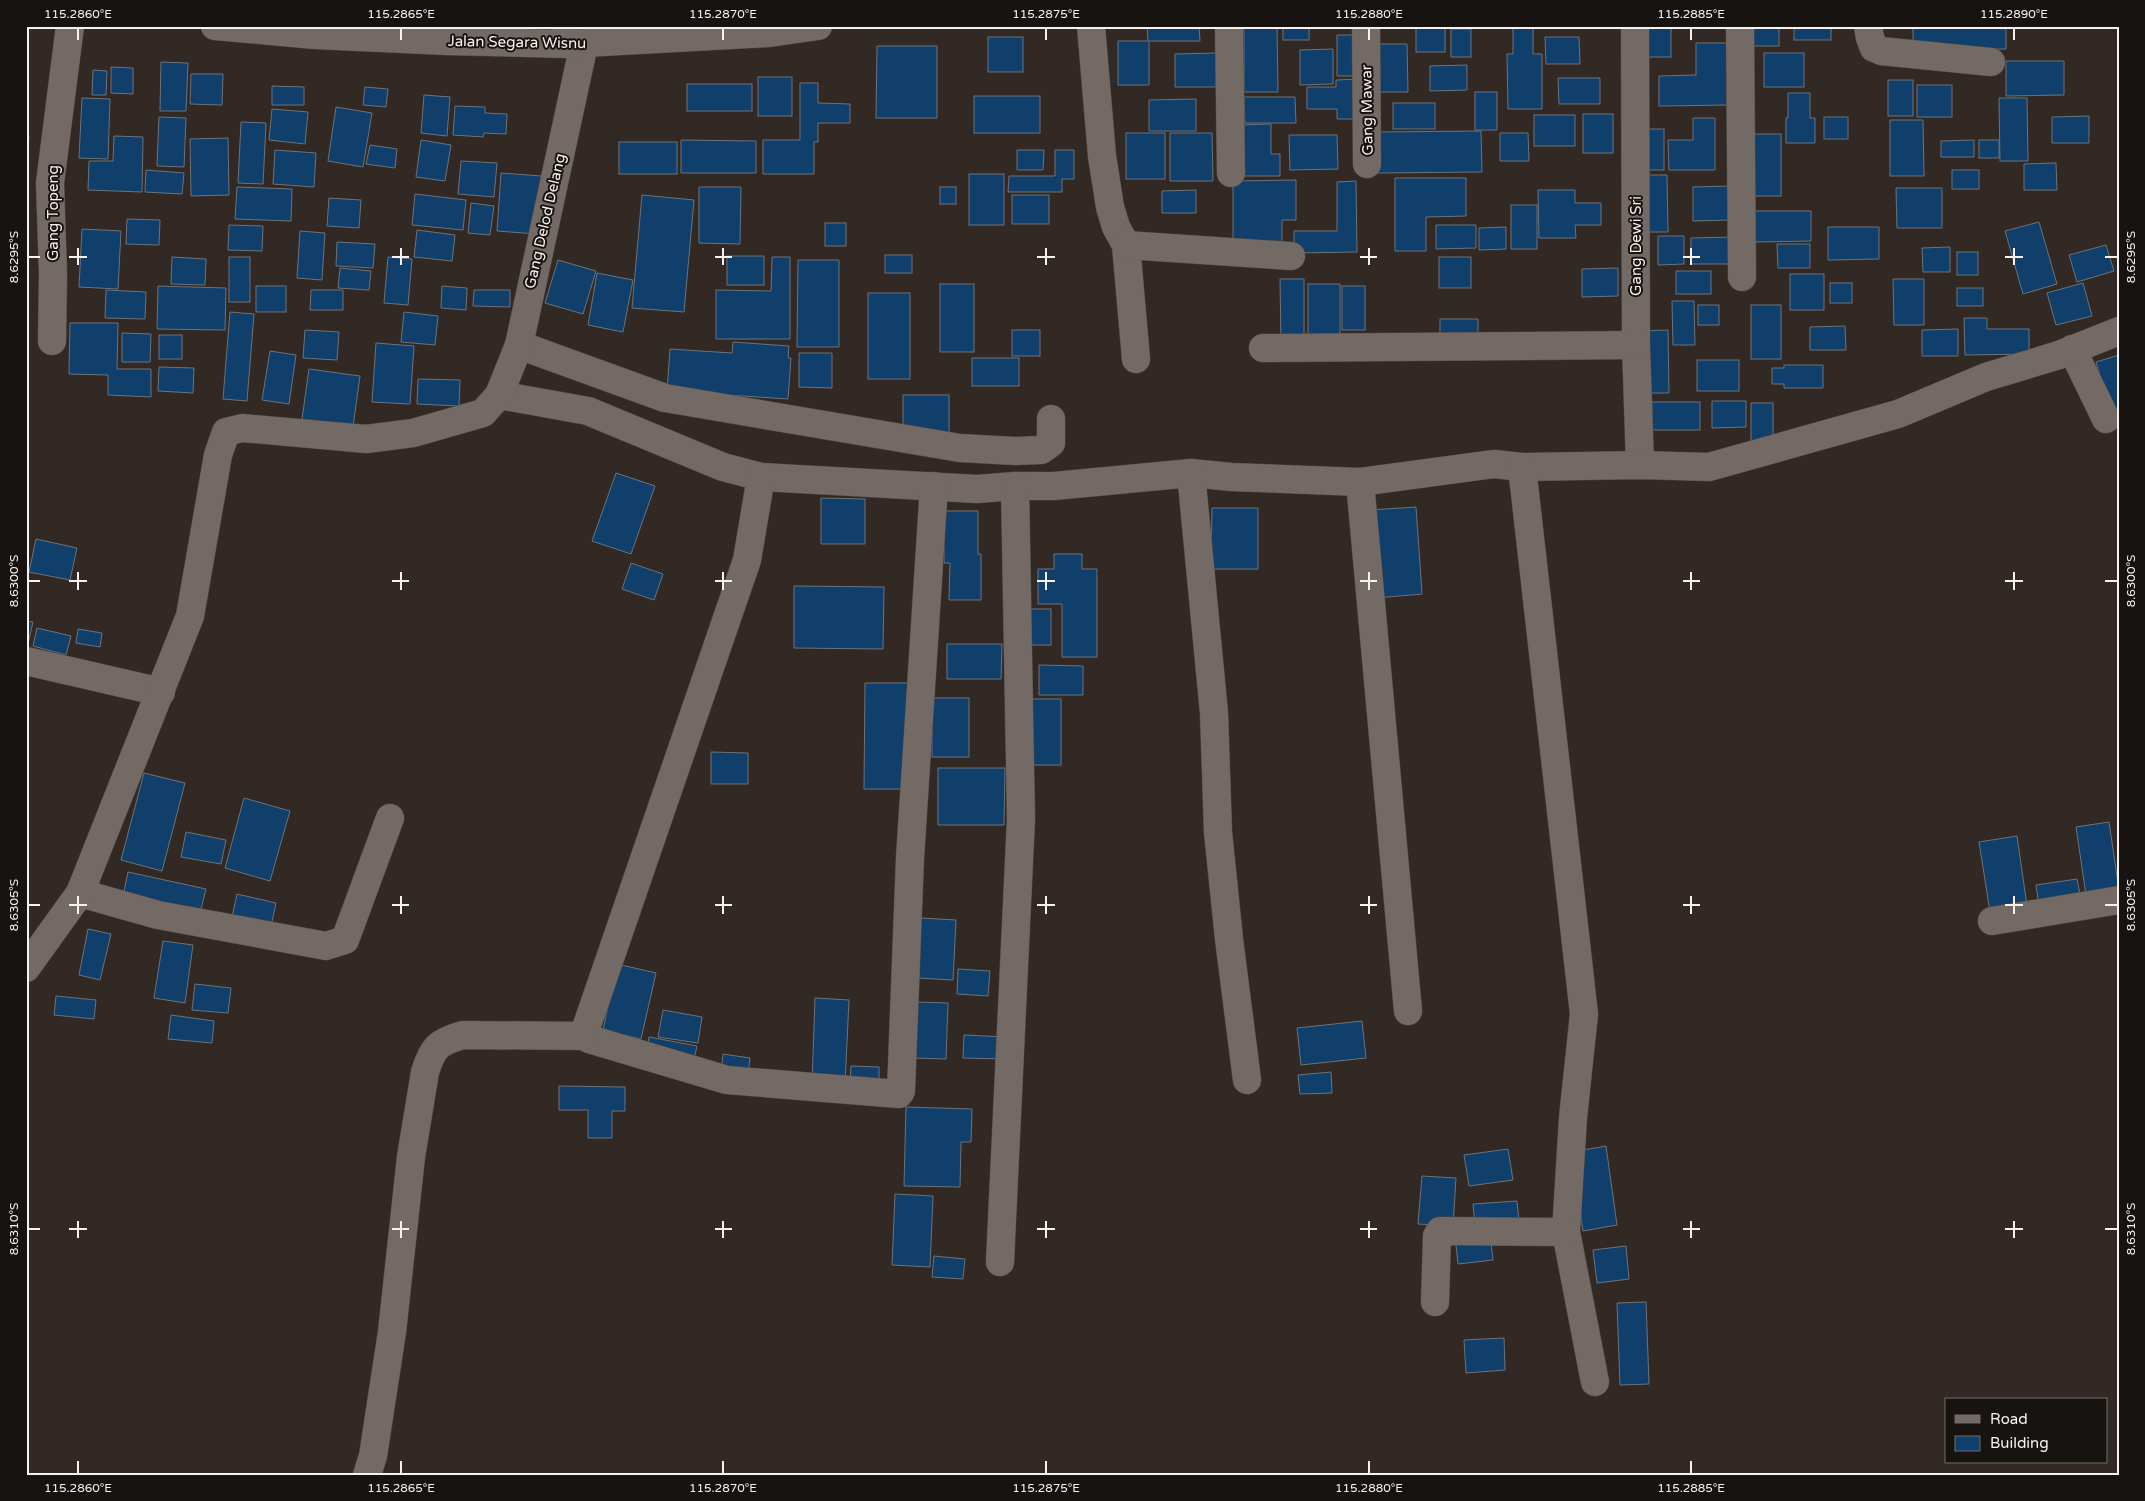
<svg xmlns="http://www.w3.org/2000/svg" width="2145" height="1501" viewBox="0 0 2145 1501" font-family="'Varela Round',sans-serif">
  <rect width="100%" height="100%" fill="#322925"/>
  <g fill="#0f3f6a" stroke="#6c737a">
    <path d="M1147,26h52l1,15h-51v44h-31v-44h30z"/>
    <rect x="1283" y="26" width="26" height="14"/>
    <rect x="1416" y="26" width="29" height="26"/>
    <path d="M1513,26h20v28h9v55h-34l-1,-55h6z"/>
    <rect x="1644" y="26" width="27" height="31"/>
    <rect x="1747" y="26" width="32" height="20"/>
    <rect x="1794" y="26" width="37" height="14"/>
    <path d="M1913,26h93v23l-93,1z"/>
    <path d="M1244,28h33l1,64h-34z"/>
    <rect x="1451" y="29" width="20" height="28"/>
    <path d="M1337,35h21l1,41h-22z"/>
    <rect x="988" y="37" width="35" height="35"/>
    <path d="M1545,37h34l1,27h-34z"/>
    <path d="M1696,43h33l1,62 -71,1v-30l37,-1z"/>
    <path d="M1379,44h28l1,48h-29z"/>
    <path d="M877,46h60v72h-61z"/>
    <path d="M1333,49v35l-33,1v-35z"/>
    <path d="M1216,53v34h-41v-33z"/>
    <rect x="1764" y="53" width="40" height="34"/>
    <path d="M2006,61h58v34l-58,1z"/>
    <path d="M161,62l27,1 -2,48h-26z"/>
    <path d="M1467,65v25l-37,1v-25z"/>
    <path d="M111,67l22,1v26l-22,-1z"/>
    <path d="M93,70l14,1 -1,24h-14z"/>
    <path d="M191,74h32l-1,31 -32,-1z"/>
    <rect x="758" y="77" width="34" height="39"/>
    <path d="M1558,78h42v26h-41z"/>
    <path d="M1360,79v40h-23v-10h-30v-22h29v-7z"/>
    <rect x="1888" y="80" width="25" height="36"/>
    <path d="M800,83h18v20l32,1v19h-32v19h-4v32h-51v-34h37z"/>
    <rect x="687" y="84" width="65" height="27"/>
    <rect x="1917" y="85" width="35" height="32"/>
    <path d="M272,86l32,1v18h-32z"/>
    <path d="M365,87l23,2 -2,18 -23,-2z"/>
    <rect x="1475" y="92" width="22" height="38"/>
    <path d="M1788,93h22v25h5v25h-29v-25h2z"/>
    <path d="M424,95l26,2 -3,39 -26,-3z"/>
    <rect x="974" y="96" width="66" height="37"/>
    <path d="M1244,97h51l1,26h-51z"/>
    <path d="M82,98l28,1 -2,60 -29,-1z"/>
    <path d="M1999,98h28l1,63h-28z"/>
    <path d="M1196,99v32h-47v-31z"/>
    <rect x="1393" y="103" width="42" height="26"/>
    <path d="M455,106l30,1v6l22,1 -1,20 -22,-1 -1,4 -30,-2z"/>
    <path d="M336,107l36,6 -9,54 -35,-6z"/>
    <path d="M272,109l36,3 -3,32 -36,-4z"/>
    <rect x="1583" y="114" width="30" height="39"/>
    <rect x="1534" y="115" width="41" height="31"/>
    <path d="M2089,116v27h-37v-26z"/>
    <path d="M159,117l27,1 -2,49 -27,-1z"/>
    <rect x="1824" y="117" width="24" height="22"/>
    <path d="M1693,118h22v52h-46l-1,-30h25z"/>
    <path d="M1890,120h33l1,56h-34z"/>
    <path d="M241,122l25,1 -3,61 -25,-1z"/>
    <path d="M1271,124v30h9v22h-40l-2,-51z"/>
    <rect x="1640" y="129" width="24" height="41"/>
    <path d="M1481,131l1,41 -105,1 -1,-41z"/>
    <rect x="1126" y="133" width="39" height="46"/>
    <path d="M1170,133h42l1,48h-43z"/>
    <path d="M1500,133h28l1,28h-29z"/>
    <rect x="1748" y="134" width="33" height="62"/>
    <path d="M1289,135h48l1,34 -48,1z"/>
    <path d="M114,136l29,1 -1,55 -54,-2 1,-29h24z"/>
    <path d="M26,137h3l-3,29z"/>
    <path d="M228,138l1,57 -38,1 -1,-57z"/>
    <path d="M421,140l30,5 -6,36 -29,-4z"/>
    <path d="M681,140l75,1v32h-75z"/>
    <path d="M1974,140v17h-33v-16z"/>
    <rect x="1979" y="140" width="20" height="18"/>
    <rect x="619" y="142" width="58" height="32"/>
    <path d="M370,145l27,4 -2,19 -29,-4z"/>
    <path d="M275,150l41,3 -2,34 -41,-3z"/>
    <path d="M1017,150h27l-1,20h-26z"/>
    <path d="M1055,150h19v29h-12v13h-54l1,-16h46z"/>
    <path d="M461,161l36,2 -3,34 -36,-3z"/>
    <path d="M2056,163l1,27h-33v-26z"/>
    <path d="M146,170l38,3 -2,21 -37,-2z"/>
    <rect x="1952" y="170" width="27" height="19"/>
    <path d="M501,173l40,3 -4,58 -40,-3z"/>
    <rect x="969" y="174" width="35" height="51"/>
    <path d="M1637,175h30l1,57h-30z"/>
    <path d="M1395,178h71v38l-40,1v34h-31z"/>
    <path d="M1296,180v40h-14v25l-49,1v-65z"/>
    <path d="M1356,181l1,71 -63,1v-22h43v-49z"/>
    <path d="M1730,186v34l-37,1v-34z"/>
    <path d="M237,187l55,2 -1,32 -56,-2z"/>
    <path d="M699,187h42l-1,57 -41,-1z"/>
    <rect x="940" y="187" width="16" height="17"/>
    <path d="M1896,188h46v40h-45z"/>
    <path d="M1196,190v23h-34v-22z"/>
    <path d="M1538,190h37v13h26v22h-26l1,13h-37z"/>
    <path d="M415,194l51,6 -3,30 -51,-5z"/>
    <path d="M642,195l52,5 -10,112 -52,-4z"/>
    <rect x="1012" y="195" width="37" height="29"/>
    <path d="M329,198l32,2 -2,28 -32,-2z"/>
    <path d="M471,203l23,3 -4,29 -22,-2z"/>
    <rect x="1511" y="205" width="26" height="44"/>
    <path d="M1755,211h56v30l-56,1z"/>
    <path d="M127,219l33,1 -1,25 -33,-1z"/>
    <path d="M2039,222l18,62 -34,10 -18,-63z"/>
    <rect x="825" y="223" width="21" height="23"/>
    <path d="M229,225l34,1 -1,25 -34,-1z"/>
    <path d="M1436,225h40v23l-40,1z"/>
    <path d="M1506,227v22l-27,1v-22z"/>
    <path d="M1828,227h51v32l-51,1z"/>
    <path d="M82,229l39,2 -3,58 -39,-2z"/>
    <path d="M417,230l38,5 -3,26 -38,-4z"/>
    <path d="M300,231l25,2 -3,47 -25,-2z"/>
    <path d="M1658,236h26v28l-26,1z"/>
    <path d="M1733,237v27h-42v-26z"/>
    <path d="M337,242l38,2 -2,24 -37,-2z"/>
    <path d="M1777,244h33v24h-32z"/>
    <path d="M2106,245l8,26 -37,11 -8,-27z"/>
    <path d="M1950,247v25h-27l-1,-24z"/>
    <rect x="1957" y="252" width="21" height="23"/>
    <rect x="885" y="255" width="27" height="18"/>
    <rect x="727" y="256" width="37" height="29"/>
    <path d="M172,257l34,2 -1,26 -34,-1z"/>
    <rect x="229" y="257" width="21" height="45"/>
    <path d="M388,257l24,2 -4,46 -24,-2z"/>
    <path d="M772,257h18v82h-74v-49l55,1z"/>
    <rect x="1439" y="257" width="32" height="31"/>
    <path d="M558,260l38,11 -13,43 -38,-11z"/>
    <path d="M798,260h41v87h-42z"/>
    <path d="M340,268l31,3 -2,19 -31,-2z"/>
    <path d="M1618,268v28l-36,1v-28z"/>
    <rect x="1676" y="271" width="35" height="23"/>
    <path d="M597,273l36,7 -10,52 -35,-7z"/>
    <rect x="1790" y="274" width="34" height="36"/>
    <path d="M1280,279h24v63l-23,1z"/>
    <path d="M1893,279h31v46h-30z"/>
    <rect x="1830" y="283" width="22" height="20"/>
    <path d="M2083,283l9,33 -36,9 -9,-32z"/>
    <rect x="940" y="284" width="34" height="68"/>
    <rect x="1308" y="284" width="32" height="60"/>
    <path d="M158,286l68,2 -1,42 -68,-1z"/>
    <rect x="256" y="286" width="30" height="26"/>
    <path d="M442,286l25,2 -1,22 -25,-2z"/>
    <rect x="1342" y="286" width="23" height="44"/>
    <rect x="1957" y="288" width="26" height="18"/>
    <path d="M106,290l40,2 -1,27 -40,-1z"/>
    <path d="M311,290h32v20h-33z"/>
    <path d="M474,290h36v17l-37,-1z"/>
    <rect x="868" y="293" width="42" height="86"/>
    <path d="M1672,301h22l1,44h-22z"/>
    <rect x="1698" y="305" width="21" height="20"/>
    <rect x="1751" y="305" width="30" height="54"/>
    <path d="M230,312l24,2 -7,87 -24,-2z"/>
    <path d="M404,312l34,4 -3,29 -34,-3z"/>
    <path d="M1964,318h23v11h42v25l-64,1z"/>
    <path d="M1440,319h38v23l-38,1z"/>
    <path d="M70,323h48l-1,46h34v28l-43,-2v-20l-39,-1z"/>
    <path d="M1845,326l1,24h-36v-23z"/>
    <path d="M1958,329v27h-36v-26z"/>
    <path d="M305,330l34,2 -2,28 -34,-2z"/>
    <rect x="1012" y="330" width="28" height="26"/>
    <path d="M1668,330l1,63h-31v-62z"/>
    <path d="M122,333l29,1 -1,28h-28z"/>
    <rect x="159" y="335" width="23" height="24"/>
    <path d="M733,342l56,4 -1,12h3l-3,41 -121,-8 3,-42 62,4z"/>
    <path d="M376,343l38,3 -4,58 -38,-2z"/>
    <path d="M270,351l26,4 -7,49 -27,-4z"/>
    <path d="M799,353h33v35l-33,-1z"/>
    <path d="M2119,355v61l-7,2 -16,-56z"/>
    <rect x="972" y="358" width="47" height="28"/>
    <rect x="1697" y="360" width="42" height="31"/>
    <path d="M1784,365h39v23h-39v-4h-12v-16h12z"/>
    <path d="M159,367l35,1 -1,25 -35,-2z"/>
    <path d="M309,369l51,7 -7,51 -51,-8z"/>
    <path d="M418,379l42,1 -1,26 -42,-2z"/>
    <rect x="903" y="395" width="46" height="37"/>
    <path d="M1712,401h34v26l-34,1z"/>
    <rect x="1652" y="402" width="48" height="28"/>
    <rect x="1751" y="403" width="22" height="38"/>
    <path d="M616,473l39,13 -24,68 -39,-13z"/>
    <path d="M821,498l44,1v45h-44z"/>
    <path d="M1416,507l6,87 -46,4 -6,-88z"/>
    <path d="M1212,508h46v61h-47z"/>
    <path d="M944,511h34v43h3v46h-32l1,-37h-6z"/>
    <path d="M36,539l41,9 -7,32 -41,-8z"/>
    <path d="M1054,554h28v15h15v88h-35v-53h-24v-35h16z"/>
    <path d="M631,563l32,11 -9,26 -32,-11z"/>
    <path d="M794,586l90,1 -1,62 -89,-1z"/>
    <rect x="1026" y="609" width="25" height="36"/>
    <path d="M26,621l7,1 -7,30z"/>
    <path d="M37,628l34,8 -5,19 -33,-9z"/>
    <path d="M78,629l24,4 -2,14 -24,-4z"/>
    <path d="M947,644h55l-1,35h-54z"/>
    <path d="M1039,665l44,1v29h-44z"/>
    <path d="M865,683h49l-1,106h-49z"/>
    <rect x="932" y="698" width="37" height="59"/>
    <rect x="1026" y="699" width="35" height="66"/>
    <path d="M711,752l37,1v31h-37z"/>
    <path d="M938,768h67l-1,57h-66z"/>
    <path d="M144,773l41,10 -23,88 -41,-11z"/>
    <path d="M244,798l46,13 -20,70 -45,-13z"/>
    <path d="M2109,822l10,68 -33,5 -10,-68z"/>
    <path d="M186,832l40,8 -5,24 -40,-7z"/>
    <path d="M2017,836l10,70 -37,6 -11,-70z"/>
    <path d="M128,872l78,17 -7,28 -77,-16z"/>
    <path d="M2077,879l4,20 -42,7 -3,-21z"/>
    <path d="M237,894l39,9 -6,28 -39,-9z"/>
    <path d="M921,918l35,2 -3,60 -35,-2z"/>
    <path d="M88,929l23,5 -11,46 -21,-5z"/>
    <path d="M163,941l30,4 -8,58 -31,-5z"/>
    <path d="M617,964l39,9 -15,66 -38,-9z"/>
    <path d="M958,969l32,2 -2,25 -31,-2z"/>
    <path d="M195,984l36,4 -3,25 -36,-3z"/>
    <path d="M56,996l40,4 -2,19 -40,-4z"/>
    <path d="M815,998l34,2 -4,85 -33,-1z"/>
    <path d="M916,1002l32,1 -2,56 -32,-1z"/>
    <path d="M663,1010l39,7 -4,26 -40,-6z"/>
    <path d="M171,1015l43,6 -2,22 -44,-4z"/>
    <path d="M1362,1021l4,37 -65,7 -4,-37z"/>
    <path d="M964,1035l43,2 -1,22 -43,-1z"/>
    <path d="M649,1037l48,9 -4,18 -47,-10z"/>
    <path d="M723,1054l27,4 -2,16 -27,-3z"/>
    <path d="M851,1066l28,1v20l-29,-2z"/>
    <path d="M1331,1072l1,21 -32,1 -2,-19z"/>
    <path d="M559,1086l66,1v24h-13v27h-24v-28h-29z"/>
    <path d="M906,1107l66,2 -1,33h-10l-1,45 -56,-1z"/>
    <path d="M1606,1146l11,79 -34,6 -11,-79z"/>
    <path d="M1508,1149l5,31 -44,6 -5,-31z"/>
    <path d="M1422,1176l34,2 -3,48 -35,-2z"/>
    <path d="M895,1194l38,2 -3,71 -38,-2z"/>
    <path d="M1517,1201l2,21 -44,3 -2,-21z"/>
    <path d="M1490,1233l3,27 -35,4 -3,-28z"/>
    <path d="M1626,1246l3,33 -32,4 -4,-33z"/>
    <path d="M934,1256l31,3 -2,20 -31,-2z"/>
    <path d="M1646,1302l3,82 -29,1 -3,-82z"/>
    <path d="M1504,1338l1,32 -39,3 -2,-33z"/>
  </g>
  <g fill="none" stroke-linecap="round" stroke-linejoin="round">
    <g stroke="#4e4844" stroke-width="29">
      <g id="minor">
        <path d="M1091,26l11,130 8,51 6,20 10,18 10,114"/>
        <path d="M1229,26l2,147"/>
        <path d="M1366,26l1,138"/>
        <path d="M1635,26l1,319 4,120"/>
        <path d="M1740,26l2,251"/>
        <path d="M1868,26l2,12 4,10 7,3 110,11"/>
        <path d="M566,44v-18"/>
        <path d="M1126,245l165,11"/>
        <path d="M52,341l1,-67 -3,-91 20,-157"/>
        <path d="M519,345l146,53 295,50 55,3 26,-1 10,-7v-24"/>
        <path d="M1263,348l373,-3"/>
        <path d="M2072,349l34,70"/>
        <path d="M499,395l89,16 135,56 38,10 216,12 38,-3h39l137,-13 40,4 129,5 134,-18 28,3 118,-2 69,2 189,-53 88,-37 73,-22 60,-24"/>
        <path d="M1522,467l62,547 -11,104 -7,114 29,150"/>
        <path d="M1191,473l23,240 4,119 11,107 18,141"/>
        <path d="M761,477l-14,83 -161,468v8l3,3 138,41 172,14 2,-3 9,-233 24,-372"/>
        <path d="M1360,482l48,529"/>
        <path d="M26,661l135,31"/>
        <path d="M80,893l78,22 168,31 19,-6 45,-122"/>
        <path d="M1992,921l127,-21"/>
        <path d="M26,968l54,-75 110,-277 28,-161 8,-23 16,-4 124,11 47,-6 70,-20 16,-18 20,-50 65,-301"/>
        <path d="M1000,1262l21,-443 -6,-333"/>
        <path d="M1435,1302l2,-66 3,-5 126,1"/>
        <path d="M367,1475l6,-19 19,-124 19,-175 14,-85c8,-25 13,-30 38,-37l123,1"/>
      </g>
    </g>
    <g stroke="#4e4844" stroke-width="29">
      <path id="tertiary" d="M215,26l100,9 132,6 119,3 203,-11 49,-7"/>
    </g>
    <use href="#minor" stroke="#736965" stroke-width="28"/>
    <use href="#tertiary" stroke="#736965" stroke-width="28"/>
  </g>
  <path fill="none" stroke="#f7f1ef" stroke-width="2" d="M78,28v12M401,28v12M723,28v12M1046,28v12M1369,28v12M1691,28v12M2014,28v12M78,248v17M401,248v17M723,248v17M1046,248v17M1369,248v17M1691,248v17M2014,248v17M28,257h12M69,257h18M392,257h17M715,257h17M1037,257h18M1360,257h17M1683,257h17M2005,257h18M2105,257h13M78,572v18M401,572v18M723,572v18M1046,572v18M1369,572v18M1691,572v18M2014,572v18M28,581h12M69,581h18M392,581h17M715,581h17M1037,581h18M1360,581h17M1683,581h17M2005,581h18M2105,581h13M78,896v18M401,896v18M723,896v18M1046,896v18M1369,896v18M1691,896v18M2014,896v18M28,905h12M69,905h18M392,905h17M715,905h17M1037,905h18M1360,905h17M1683,905h17M2005,905h18M2105,905h13M78,1221v17M401,1221v17M723,1221v17M1046,1221v17M1369,1221v17M1691,1221v17M2014,1221v17M28,1229h12M69,1229h18M392,1229h17M715,1229h17M1037,1229h18M1360,1229h17M1683,1229h17M2005,1229h18M2105,1229h13M78,1461v13M401,1461v13M723,1461v13M1046,1461v13M1369,1461v13M1691,1461v13"/>
  <g text-anchor="middle" dominant-baseline="central" stroke-width="4" stroke-linejoin="round" paint-order="stroke">
    <g font-size="15" fill="#f7f1ef" stroke="#171311">
      <text transform="translate(517 42) rotate(1)">Jalan Segara Wisnu</text>
      <text transform="translate(1367 110) rotate(-91)">Gang Mawar</text>
      <text transform="translate(53 213) rotate(-90)">Gang Topeng</text>
      <text transform="translate(545 221) rotate(-77)">Gang Delod Delang</text>
      <text transform="translate(1636 246) rotate(-90)">Gang Dewi Sri</text>
    </g>
  </g>
  <rect width="2145" height="1501" fill="none" stroke="#171311" stroke-width="55"/>
  <rect x="1945" y="1398" width="162" height="65" fill="#171311" stroke="#716c6a"/>
  <rect x="1955" y="1415" width="25" height="8" fill="#736965" stroke="#716c6a"/>
  <text x="1990" y="1424" font-size="15" fill="#f7f1ef">Road</text>
  <rect x="1955" y="1436" width="25" height="15" fill="#0f3f6a" stroke="#716c6a"/>
  <text x="1990" y="1448" font-size="15" fill="#f7f1ef">Building</text>
  <rect x="28" y="28" width="2090" height="1446" fill="none" stroke="#f7f1ef" stroke-width="2"/>
  <g font-size="12" text-anchor="middle" fill="#f7f1ef">
    <text x="78" y="18">115.2860°E</text>
    <text x="401" y="18">115.2865°E</text>
    <text x="723" y="18">115.2870°E</text>
    <text x="1046" y="18">115.2875°E</text>
    <text x="1369" y="18">115.2880°E</text>
    <text x="1691" y="18">115.2885°E</text>
    <text x="2014" y="18">115.2890°E</text>
    <text transform="translate(14 257) rotate(-90)" y="4">8.6295°S</text>
    <text transform="translate(2131 257) rotate(-90)" y="4">8.6295°S</text>
    <text transform="translate(14 581) rotate(-90)" y="4">8.6300°S</text>
    <text transform="translate(2131 581) rotate(-90)" y="4">8.6300°S</text>
    <text transform="translate(14 905) rotate(-90)" y="4">8.6305°S</text>
    <text transform="translate(2131 905) rotate(-90)" y="4">8.6305°S</text>
    <text transform="translate(14 1229) rotate(-90)" y="4">8.6310°S</text>
    <text transform="translate(2131 1229) rotate(-90)" y="4">8.6310°S</text>
    <text x="78" y="1492">115.2860°E</text>
    <text x="401" y="1492">115.2865°E</text>
    <text x="723" y="1492">115.2870°E</text>
    <text x="1046" y="1492">115.2875°E</text>
    <text x="1369" y="1492">115.2880°E</text>
    <text x="1691" y="1492">115.2885°E</text>
  </g>
</svg>
